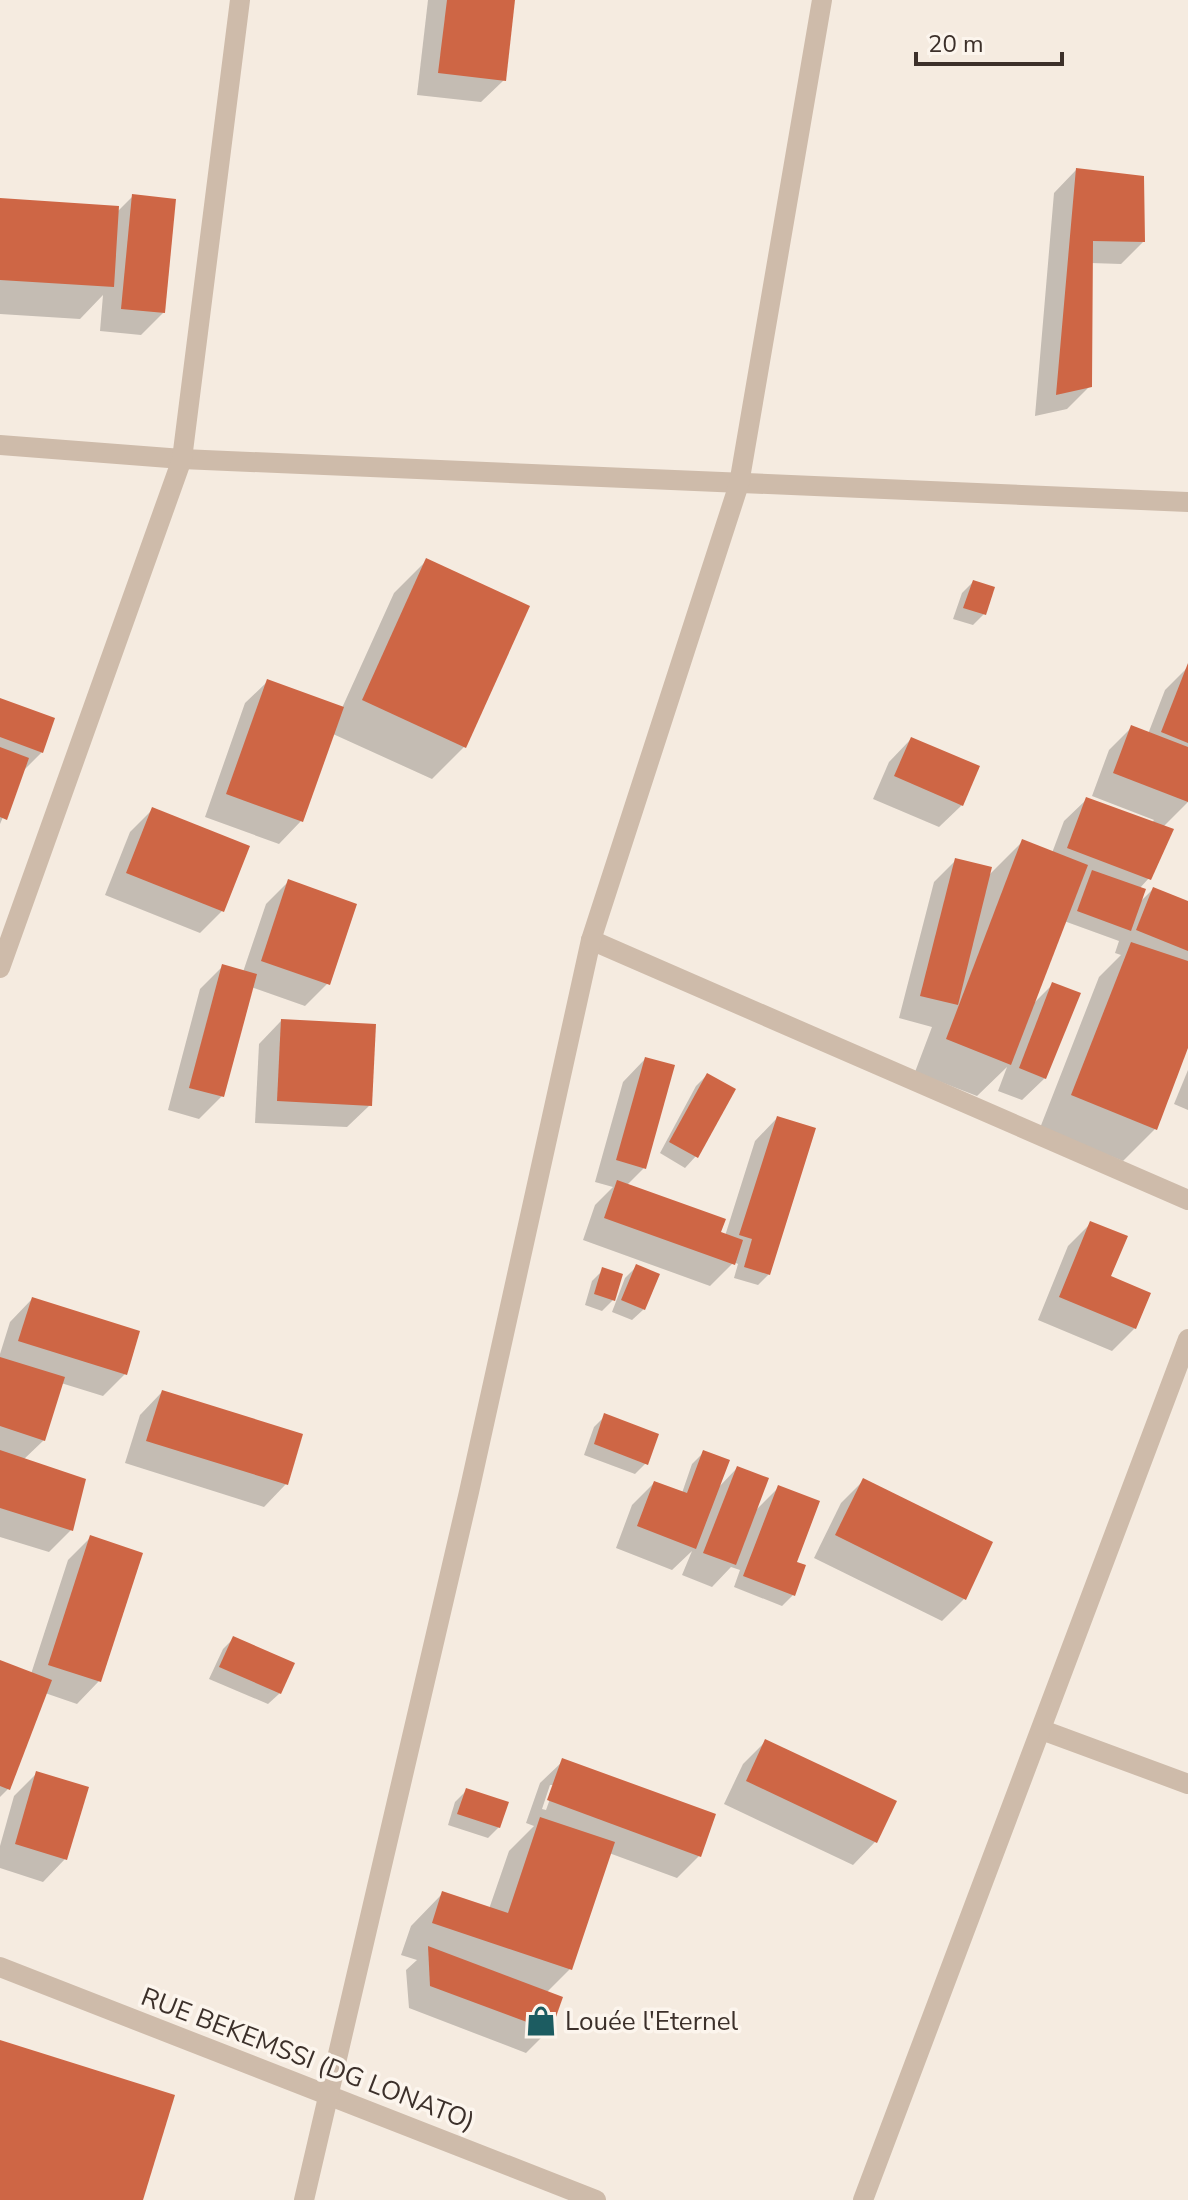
<svg xmlns="http://www.w3.org/2000/svg" width="1188" height="2200" viewBox="0 0 1188 2200" font-family="'Nunito Sans',sans-serif">
  <rect width="100%" height="100%" fill="#f5ebe0"/>
  <g fill="#0003" fill-rule="evenodd">
    <path d="M428,0h85l-9,80 -23,22 -64,-7z"/>
    <path d="M1076,170l67,72 -22,22 -30,-1 -1,123 -23,23 -32,7 19,-223z"/>
    <path d="M133,196l31,116 -23,23 -41,-4 3,-36 -23,24 -80,-5v-114l116,13z"/>
    <path d="M426,561l38,186 -32,32 -99,-45 -32,87 -22,23 -74,-27 40,-114 23,-22 74,27 52,-115z"/>
    <path d="M973,582l11,32 -11,11 -20,-6 9,-26z"/>
    <path d="M1188,667v135l-25,25 -14,51 -10,11 -1,15 15,-15 35,14v139l-33,87 -32,32 -83,-33 59,-151 22,-22 -6,-2 4,-12 -55,-20 -32,84 21,-21 -8,94 -23,22 -24,-9 9,-24 -30,29 -62,-24 17,-45 -33,-9 35,-136 22,-22 32,16 34,-34 30,11 12,-32 23,-22 65,24 2,-3 -62,-24 17,-46 22,-22 17,6 17,-44z"/>
    <path d="M0,700l42,52 -19,19 -23,53z"/>
    <path d="M911,739l51,66 -23,22 -66,-28 16,-37z"/>
    <path d="M152,810l71,100 -23,23 -95,-38 25,-63z"/>
    <path d="M288,882l40,101 -23,23 -54,-19 -29,109 -23,23 -31,-9 32,-121 23,-23 20,6 23,-68z"/>
    <path d="M281,1021l89,84 -23,22 -92,-4 4,-79z"/>
    <path d="M645,1059l-1,109 -18,18 93,48 6,2 30,-95 22,-23 -8,156 -11,11 -24,-7 4,-14 -4,-2 -24,24 -127,-46 12,-35 18,-18 -18,-5 28,-100z"/>
    <path d="M1188,1070v40l-14,-6z"/>
    <path d="M707,1075l-11,81 -11,12 -25,-15 36,-67z"/>
    <path d="M1091,1223l18,54 26,51 -23,23 -74,-31 30,-74z"/>
    <path d="M636,1267l8,42 -12,11 -20,-8 13,-34z"/>
    <path d="M603,1270l13,27 -14,14 -17,-6 7,-24z"/>
    <path d="M32,1299l93,75 -22,22 -42,-13 -17,57 -21,20 48,70 -22,22 -49,-15v-183l10,-32z"/>
    <path d="M162,1392l124,92 -22,23 -139,-44 15,-48z"/>
    <path d="M605,1416l41,47 -11,11 -51,-19 10,-28z"/>
    <path d="M703,1453l14,36 20,-21 17,44 25,-25 15,76 10,4 -11,28 -11,11 -48,-19 6,-17 -9,-3 -19,20 -30,-12 10,-24 -20,19 -56,-22 16,-43 22,-22 28,10 10,-29z"/>
    <path d="M863,1481l101,118 -22,22 -128,-63 27,-55z"/>
    <path d="M91,1537l8,144 -22,23 -32,-11 -37,96 -8,8v-135l31,12 37,-114z"/>
    <path d="M234,1638l46,55 -12,11 -59,-25 14,-30z"/>
    <path d="M766,1741l109,101 -22,23 -129,-61 19,-40z"/>
    <path d="M563,1761l136,95 -22,22 -68,-25 -39,116 -24,24 3,37 -23,23 -117,-45 -3,-38 11,-10 -16,-5 10,-29 32,-33 46,16 20,-58 25,-25 -8,-3 14,-40zM550,1785h5l-9,25 -4,-1z"/>
    <path d="M37,1773l28,86 -22,23 -43,-14v-22l14,-50z"/>
    <path d="M466,1791l33,36 -11,11 -40,-13 7,-23z"/>
  </g>
  <g fill="#ce6645">
    <path d="M447,0h68l-9,81 -68,-8z"/>
    <path d="M1076,168l68,8 1,66 -52,-1 -1,146 -36,8z"/>
    <path d="M132,194l44,5 -11,114 -44,-4z"/>
    <path d="M0,198l119,8 -5,81 -114,-7z"/>
    <path d="M426,558l104,48 -64,142 -104,-48z"/>
    <path d="M973,580l22,7 -9,28 -23,-7z"/>
    <path d="M1188,663v80l-27,-11z"/>
    <path d="M267,679l77,28 -41,115 -77,-28z"/>
    <path d="M0,698l55,20 -12,35 -43,-16z"/>
    <path d="M1131,725l57,22v55l-75,-29z"/>
    <path d="M911,737l69,29 -17,40 -69,-30z"/>
    <path d="M0,747l29,11 -22,62 -7,-3z"/>
    <path d="M1086,797l88,32 -23,51 -84,-32z"/>
    <path d="M152,807l98,39 -26,66 -98,-39z"/>
    <path d="M1022,839l66,26 -77,200 -65,-26z"/>
    <path d="M955,858l37,9 -34,138 -38,-9z"/>
    <path d="M1092,870l54,19 -15,42 -54,-20z"/>
    <path d="M288,879l69,25 -27,81 -69,-24z"/>
    <path d="M1153,887l35,14v50l-52,-21z"/>
    <path d="M1131,942l57,19v87l-31,82 -86,-35z"/>
    <path d="M222,964l35,10 -33,123 -35,-9z"/>
    <path d="M1052,982l29,11 -35,86 -27,-11z"/>
    <path d="M281,1019l95,5 -4,82 -95,-5z"/>
    <path d="M645,1057l30,8 -29,104 -30,-9z"/>
    <path d="M707,1073l29,16 -38,69 -29,-16z"/>
    <path d="M777,1116l39,12 -46,147 -26,-8 8,-28 -13,-4z"/>
    <path d="M617,1180l109,39 -5,13 22,8 -8,25 -131,-47z"/>
    <path d="M1090,1221l38,15 -17,40 40,17 -15,36 -77,-32z"/>
    <path d="M636,1264l24,10 -15,36 -24,-10z"/>
    <path d="M602,1267l21,7 -8,27 -21,-7z"/>
    <path d="M32,1297l108,34 -13,44 -109,-34z"/>
    <path d="M0,1357l65,20 -20,64 -45,-15z"/>
    <path d="M162,1390l141,44 -15,51 -142,-44z"/>
    <path d="M604,1413l55,21 -11,31 -54,-21z"/>
    <path d="M0,1450l86,29 -13,52 -73,-23z"/>
    <path d="M703,1450l27,10 -34,89 -59,-23 17,-45 33,12z"/>
    <path d="M737,1466l32,12 -33,87 -33,-12z"/>
    <path d="M863,1478l130,64 -27,58 -131,-65z"/>
    <path d="M778,1485l42,16 -23,61 9,3 -11,31 -52,-20z"/>
    <path d="M90,1535l53,18 -42,129 -53,-17z"/>
    <path d="M233,1636l62,27 -14,31 -62,-27z"/>
    <path d="M0,1660l52,20 -42,110 -10,-4z"/>
    <path d="M765,1739l132,62 -20,42 -131,-62z"/>
    <path d="M562,1758l154,56 -15,43 -154,-57z"/>
    <path d="M36,1771l53,16 -22,73 -52,-16z"/>
    <path d="M466,1788l43,14 -9,26 -43,-14z"/>
    <path d="M540,1817l75,25 -43,128 -140,-47 10,-32 66,22z"/>
    <path d="M428,1946l135,51 -12,34 -121,-45z"/>
    <path d="M0,2040l175,55 -32,105h-143z"/>
  </g>
  <g fill="none" stroke-linecap="round" stroke-linejoin="round">
    <g stroke="#cebbaa" stroke-width="20">
      <path d="M0,445l182,14 1006,43"/>
      <path d="M591,940l597,260"/>
      <path d="M0,968l182,-509 58,-459"/>
      <path d="M1042,1730l146,54"/>
      <path d="M0,1967l596,233"/>
      <path d="M304,2200l165,-708 122,-552 148,-456 83,-484"/>
      <path d="M863,2200l325,-861"/>
    </g>
  </g>
  <defs>
    <g id="shop-bare" transform="scale(2.4)"><path d="M-5-2.5h2.3a2.7 3.5 0 0 1 5.4 0H5L5.5 6h-11ZM-1.5-2.5h3a1.5 2.3 0 0 0-3 0Z" fill="#1c5c61" stroke="#fcf5ed" stroke-width="2.5" paint-order="stroke"/></g>
  </defs>
  <g fill-rule="evenodd">
    <use href="#shop-bare" x="541" y="2021"/>
  </g>
  <g text-anchor="middle" dominant-baseline="central" stroke-width="7" stroke-linejoin="round" paint-order="stroke">
    <g font-size="26" fill="#3c302a" stroke="#fcf5ed" text-anchor="start">
      <text x="565" y="2021">Louée l'Eternel</text>
    </g>
    <g font-size="26" fill="#3c302a" stroke="#fcf5ed">
      <text transform="translate(308 2059) rotate(21)">RUE BEKEMSSI (DG LONATO)</text>
    </g>
  </g>
  <path d="M916 52v12h146v-12" fill="none" stroke="#3c302a" stroke-width="4"/>
  <text x="928" y="52" font-size="24" fill="#3c302a" stroke="#fcf5ed" stroke-width="6" paint-order="stroke">20 m</text>
</svg>
